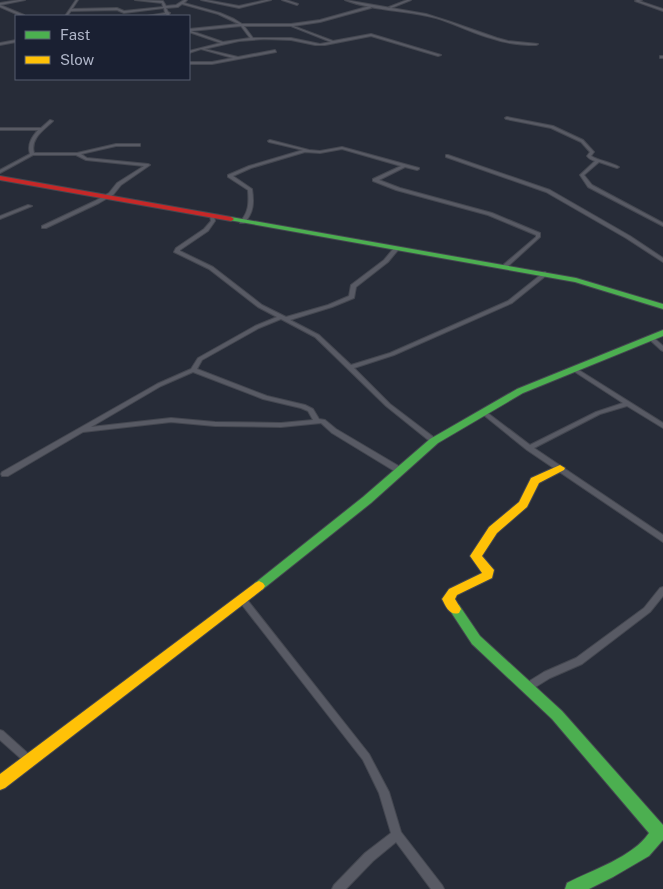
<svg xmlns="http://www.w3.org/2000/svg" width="663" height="889" viewBox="0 0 663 889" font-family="'Public Sans',sans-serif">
  <rect width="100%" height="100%" fill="#272c38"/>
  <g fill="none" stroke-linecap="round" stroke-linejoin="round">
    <g stroke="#444750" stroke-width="2">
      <g id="street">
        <path d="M19,0h6l-25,5v-2z"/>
        <path d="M76,0h2l-6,9 45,-1 7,3 39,-4 -1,-4 -27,-3 28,1 3,5 10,-1 8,-5h3l-3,3 36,10 14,6 8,5h49l29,-4 50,-14 1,2 -51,14 -27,4 40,15 38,-7 70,21 -3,1 -67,-20 -46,9h-10l-24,-5 -27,-1 -25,2 -35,8 34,8 37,-7 1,2 -64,12h-23v-2h23l21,-4 -32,-9 -12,4v-2l32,-8 -32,-11v-3l50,-5 -21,-10 -36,-10 -4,3 -12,1 2,4 2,1 -1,1v2h-2l-1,-2 -19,2 18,-3 -1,-5 -40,5 -7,-3 -46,1 -4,5h-2zM241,26l9,12 -27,4 -32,-11zM244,26h47l40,16 -11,2 -29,-6h-38z"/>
        <path d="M201,0h5l33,6 27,-6h5l-32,8z"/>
        <path d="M282,0h4l12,4 -1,1z"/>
        <path d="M345,0l81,14 25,8 46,16 11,3 30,3 -2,1c-14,0 -28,-1 -42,-6 -20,-5 -38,-15 -58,-21 -30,-8 -63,-7 -91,-18z"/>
        <path d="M407,0h4l-20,8 -2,-1z"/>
        <path d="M637,0h5l-3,1 24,8v2l-28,-10z"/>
        <path d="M0,5l24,10v1h-3l-21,-9z"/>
        <path d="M16,40v2l-16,3v-2z"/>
        <rect x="660" y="56" width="3" height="2"/>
        <path d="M507,117l46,9 30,14 11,12 -3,4c9,5 19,6 28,11l-2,1 -18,-6 -15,13 8,10 71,38v3l-75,-39 -8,-12 15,-14c-3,-1 -6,-2 -8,-5l3,-4 -9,-10 -30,-14 -45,-9 -1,-1z"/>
        <path d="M50,120l3,1c-9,9 -23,17 -19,32h43l39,-9h24v2h-24l-35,8 6,4 61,6 2,1 -29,20 -8,10 -14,8 -53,25h-4v-2l53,-25 14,-8 8,-10 27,-17 -58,-6 -10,-5h-43l-33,18v-3l30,-16c-3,-10 2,-17 8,-24h-38v-2h41z"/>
        <path d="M270,140l39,10 11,1 22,-4 77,21v1l-2,1 -12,-3 -26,13 21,8 92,25 48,20v4l-34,31h-4v-2l34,-29v-2l-48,-20 -92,-25 -23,-9v-2l28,-13 -59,-17 -22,4 -15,-1 -54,16 -18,8 19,13c2,13 2,24 -8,34h-4v-1c9,-10 9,-19 8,-32l-20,-13v-2l21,-9 54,-16 -34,-8 -1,-1z"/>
        <path d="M446,155h2l102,35 80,46 33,22v4l-37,-24 -80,-46 -100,-35z"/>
        <path d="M28,205l4,1 -32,13v-3z"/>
        <path d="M210,216h4l1,5 -7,10 -28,19v1l33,16 49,38 24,12 42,-12 21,-9 2,-11 33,-25 10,-12h4v2l-10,12 -32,25 -2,11 -22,9 -42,13 29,15 32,30 39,-12 118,-52 35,-28 2,-1 3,2 -36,29 -118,52 -40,13 36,36 46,35 1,2 -1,2h-4l-46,-37 -71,-69 -34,-18 -22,9 -57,32 -5,9 70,27 38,9 8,4 6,10 6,1 11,9 66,39 1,2 -1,2h-6l-64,-39 -11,-10 -40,4 -66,-1 -44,-4 -88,10 -75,44h-6l-1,-2 1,-2 155,-88 34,-15 7,-11 57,-32 22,-9 -19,-10 -49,-38 -35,-17 2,-4 28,-19 7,-8zM193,372l70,27 38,9 7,3 5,9 -32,3 -66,-1 -44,-4 -80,9 70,-41z"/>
        <path d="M651,336l2,1 10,9v5l-2,-1 -12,-11v-2z"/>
        <path d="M574,367l89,56v5l-36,-22 -27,8 -66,34 129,87v7l-136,-92 -47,-38 3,-2 2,1 45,34 66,-33 27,-9 -51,-33 -1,-1 1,-1z"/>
        <path d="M663,587v9l-13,16 -68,52 -32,14 -21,13 -3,1 -3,-1 -2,-3 2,-3 21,-13 32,-14 68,-50 16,-20z"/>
        <path d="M242,596l3,1 124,157 20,38 12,40 41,53 2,4h-13l-35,-47 -23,19 -27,28h-14l2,-4 31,-32 26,-20 -12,-40 -16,-33 -124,-159 -1,-2 1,-2z"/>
        <path d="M0,730l3,1 30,27 2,3 -2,3 -3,2 -3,-2 -27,-24z"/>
      </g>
    </g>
    <g stroke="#444750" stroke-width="2">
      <g id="fast">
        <path d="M231,217l345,61 87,26v5l-88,-27 -346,-62 -1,-1z"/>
        <path d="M663,330v6l-140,57 -85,50 -67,60 -108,86 -4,2 -4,-2 -2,-3 2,-3 108,-86 67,-58 87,-50z"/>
        <path d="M455,604l4,1 21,31 82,75 101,114v15l-14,16 -36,21 -24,12h-24l2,-6c25,-13 66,-26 82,-50l-97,-114 -80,-75 -23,-35 2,-4z"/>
      </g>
    </g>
    <g stroke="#444750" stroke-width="2">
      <g id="slow">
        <path d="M560,465l5,3 -1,2 -25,13 -12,24 -30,26 -15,23 12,14 -2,8 -35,17 -2,4 6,10 -2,4c-9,3 -13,-6 -17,-14l7,-10 33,-16 -12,-17 19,-29 30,-25 12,-24z"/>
        <path d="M259,581l4,2 2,3 -2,3 -258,199 -5,2v-16l255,-191z"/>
      </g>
    </g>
    <g stroke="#444750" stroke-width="2">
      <path id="jam" d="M0,176l231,41 3,2 -3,2 -231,-41z"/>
    </g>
    <use href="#street" fill="#585a64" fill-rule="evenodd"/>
    <use href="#fast" fill="#4caf50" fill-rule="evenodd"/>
    <use href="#slow" fill="#ffc107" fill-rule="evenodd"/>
    <use href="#jam" fill="#c62828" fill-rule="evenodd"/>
  </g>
  <rect x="15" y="15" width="175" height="65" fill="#1a2032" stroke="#565c6e"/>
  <rect x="25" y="31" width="25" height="8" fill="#4caf50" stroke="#565c6e"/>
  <text x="60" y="40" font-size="15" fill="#b0b6c9">Fast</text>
  <rect x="25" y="56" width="25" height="8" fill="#ffc107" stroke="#565c6e"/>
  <text x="60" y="65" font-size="15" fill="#b0b6c9">Slow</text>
</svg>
